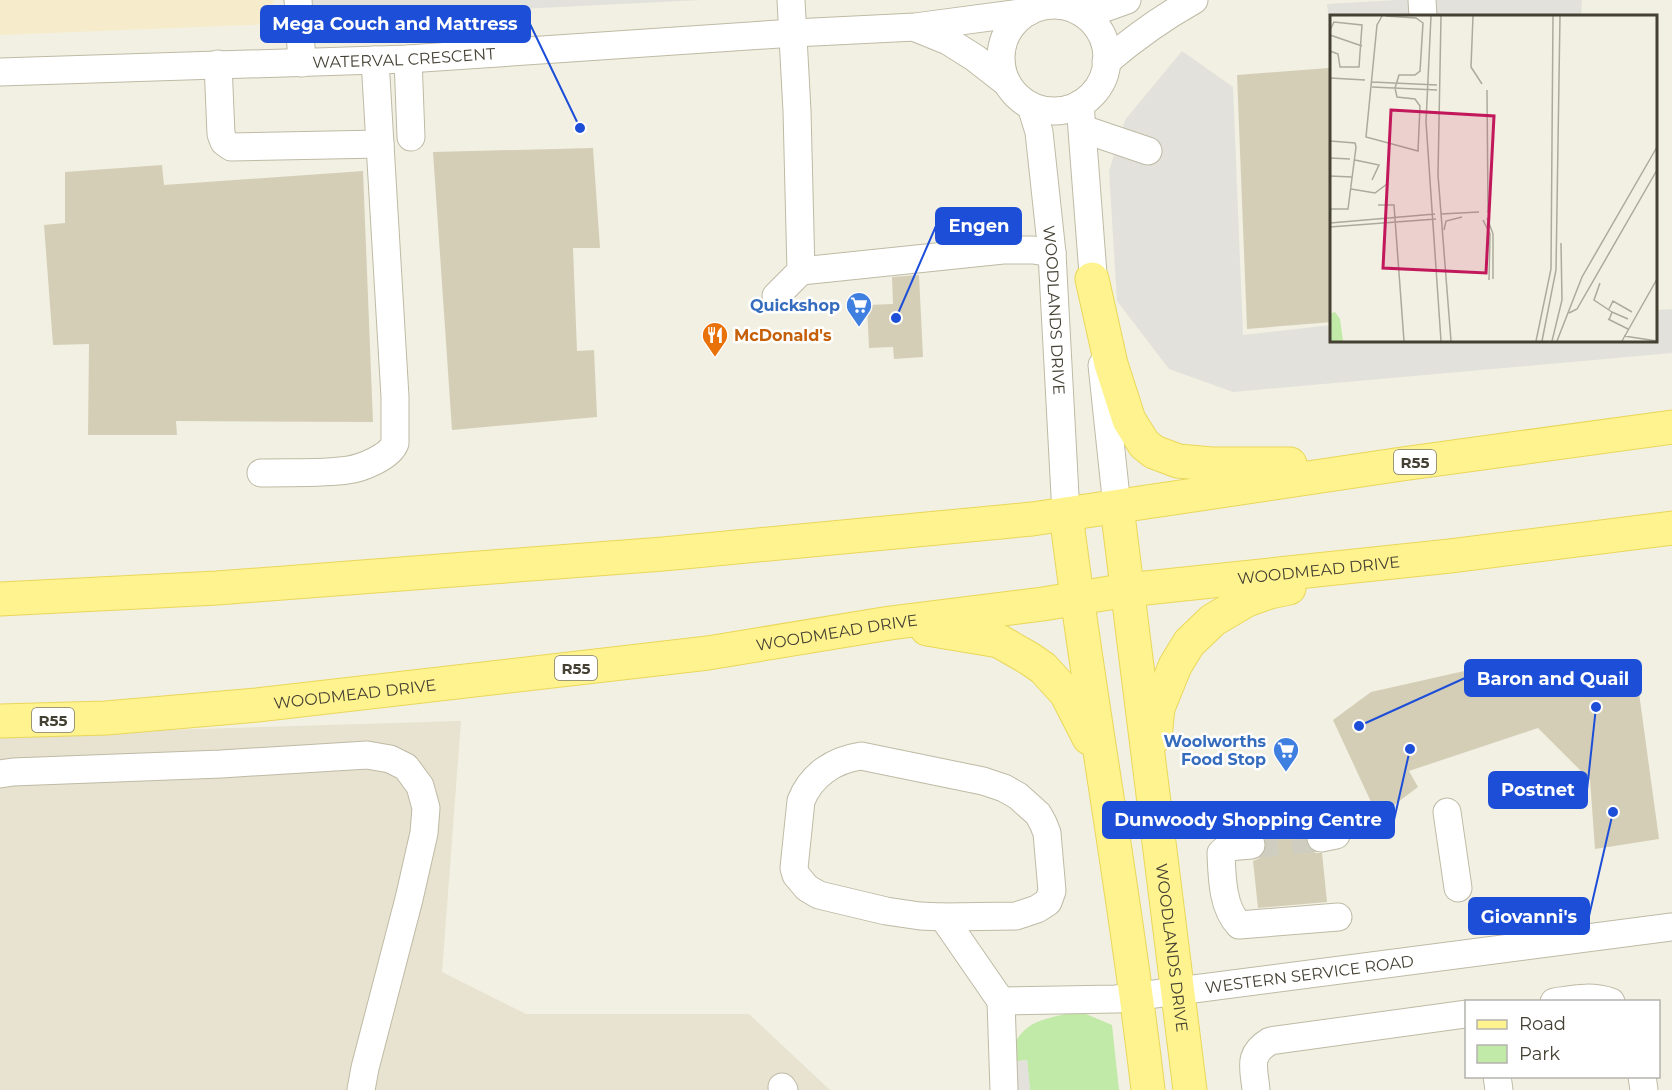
<svg xmlns="http://www.w3.org/2000/svg" width="1672" height="1090" viewBox="0 0 1672 1090" font-family="Montserrat,sans-serif">
  <rect width="100%" height="100%" fill="#f2f0e2"/>
  <path fill="#e7e3d0" d="M461,721l-19,251 84,42h223l81,76h-830v-355z"/>
  <path fill="#f6eccb" d="M0,0h273l1,24 -274,11z"/>
  <path fill="#c1e9a8" d="M1079,1011l33,14 7,65h-89l-3,-30 -19,2c11,-43 34,-42 71,-51z"/>
  <g fill="#e2e1db">
    <path d="M289,0h413l-412,20z"/>
    <path d="M1397,0h185l-1,16h-249l-1,20 -4,-32z"/>
    <path d="M1182,51l51,36 10,248 88,-10 1,15h324v-30l16,-1v44l-439,39 -64,-23 -52,-68 -8,-130 16,-51z"/>
    <path d="M1027,1060l3,30h-19l-3,-28z"/>
  </g>
  <g fill="#d4ceb7">
    <path d="M1329,68l3,14v240l-85,7 -10,-254z"/>
    <path d="M593,148l7,100h-27l4,103 17,-1 3,67 -145,13 -19,-278z"/>
    <path d="M162,165l2,20 199,-14 10,251 -197,-1 1,14h-89l1,-91 -36,1 -9,-120 21,-2v-51z"/>
    <path d="M919,275l4,82 -29,2 -1,-12 -24,1 -2,-43 26,-1 -1,-27z"/>
    <path d="M1603,662l36,31 20,146 -64,10 -5,-69 -52,-52 -129,43 9,16 -40,30 -45,-97 38,-28 129,-29z"/>
    <path d="M1306,836v6l4,7 5,4h7l5,49 -69,6 -5,-47 7,-3 5,-6 2,-8 -2,-5z"/>
  </g>
  <g fill="none" stroke-linecap="round" stroke-linejoin="round">
    <path stroke="#cfcdbf" stroke-width="27" stroke-dasharray="27 14" stroke-linecap="butt" d="M1251,845l70,-7"/>
    <g stroke="#bebaa5" stroke-width="29">
      <g id="minor">
        <path d="M298,0l4,63"/>
        <path d="M1422,0l1,16"/>
        <circle cx="1054" cy="58" r="53"/>
        <path d="M1085,15l42,-15"/>
        <path d="M916,28l32,13 27,17 32,25"/>
        <path d="M408,59l3,78"/>
        <path d="M1106,62c28,-24 56,-44 88,-62"/>
        <path d="M218,64l3,70 3,8 7,5 149,-3"/>
        <path id="s1" d="M0,72l408,-13 386,-26 121,-6 113,-15"/>
        <path d="M1080,104l15,196"/>
        <path id="s2" d="M1031,106l8,26 13,121 14,261"/>
        <path d="M1083,129l65,22"/>
        <path d="M801,271l202,-21h30l19,3"/>
        <path d="M776,296l25,-25 -4,-160 -6,-111"/>
        <path d="M1102,365l15,142"/>
        <path d="M261,473c28,-1 60,1 87,-3 14,-2 42,-13 47,-27v-46l-20,-337"/>
        <path d="M861,756l122,25 21,7 14,8 20,18 5,9 4,10 5,58 -4,11 -11,7 -21,7 -73,1 -23,-1 -34,-5 -67,-16 -12,-7 -11,-13 -2,-7 7,-67c10,-26 33,-41 60,-45z"/>
        <path d="M0,774l13,-2 208,-8 146,-9 23,4 16,8 14,19 6,22 -2,25 -15,66 -44,169 -4,22"/>
        <path d="M1447,812l11,76"/>
        <path d="M1321,838l15,-3"/>
        <path d="M1251,845c-10,1 -23,0 -30,8 1,24 1,54 18,72l99,-8"/>
        <path d="M943,917l58,84"/>
        <path id="s3" d="M1001,1001l115,-2 556,-72"/>
        <path d="M1001,1001l3,89"/>
        <path d="M1554,1002c20,-3 37,-7 57,0"/>
        <path d="M1497,1076l2,14"/>
        <path d="M1642,1076l2,14"/>
        <path d="M782,1087l2,3"/>
        <path d="M1256,1090c-2,-23 -9,-35 14,-49l196,-27"/>
      </g>
    </g>
    <g stroke="#e9d75a" stroke-width="35">
      <g id="major">
        <path d="M1092,279l19,85 18,56 15,24 10,8 24,9 34,3h78"/>
        <path id="s4" d="M1117,507l73,583"/>
        <path d="M1066,514c24,193 60,383 82,576"/>
        <path d="M0,599l217,-11 446,-34 369,-35 370,-55 270,-37"/>
        <path d="M927,629l72,12 31,18 13,9 23,25 23,45"/>
        <path id="s5" d="M0,721l106,-3 151,-13 451,-52 182,-30 153,-19 84,-14 323,-34 222,-28"/>
        <path d="M1155,737l3,-29 17,-42 14,-23 24,-23 34,-20 23,-8 19,-4"/>
      </g>
    </g>
    <use href="#minor" stroke="#fff" stroke-width="27"/>
    <use href="#major" stroke="#fff38f" stroke-width="33"/>
  </g>
  <defs>
    <g id="supermarket-pin" transform="scale(1.35)"><path d="M0 17L-7.5 6A9.5 9.5 0 1 1 7.5 6Z" fill="#3f7fe0" stroke="#fff"/><path d="M-6-5.5h2.5l.6 2H6L4.5 2H-2.5L-4.4-4H-6ZM-1.5 3.2a1.3 1.3 0 1 0 .1 0ZM3 3.2a1.3 1.3 0 1 0 .1 0Z" fill="#fff"/></g>
    <g id="restaurant-pin" transform="scale(1.35)"><path d="M0 17L-7.5 6A9.5 9.5 0 1 1 7.5 6Z" fill="#e8710a" stroke="#fff"/><path d="M-5-6h1v4h1v-4h1v4h1v-4h1v5L-1.5 .5V6h-2V.5L-5-1ZM5-6V6H3V1.5H1.5Q1.5-4 5-6Z" fill="#fff"/></g>
  </defs>
  <g fill-rule="evenodd">
    <use href="#supermarket-pin" x="859" y="305"/>
    <use href="#restaurant-pin" x="715" y="335"/>
    <use href="#supermarket-pin" x="1286" y="750"/>
  </g>
  <g text-anchor="middle" dominant-baseline="central" stroke-width="5" stroke-linejoin="round" paint-order="stroke">
    <g fill="#fff" stroke="#7c7970" stroke-width="1.5">
      <rect x="1394" y="450" width="42" height="24" rx="4.5"/>
      <rect x="555" y="656" width="42" height="24" rx="4.5"/>
      <rect x="32" y="708" width="42" height="24" rx="4.5"/>
    </g>
    <g font-size="15" font-weight="bold" fill="#444033">
      <text x="1415" y="462">R55</text>
      <text x="576" y="668">R55</text>
      <text x="53" y="720">R55</text>
    </g>
    <g font-size="16" fill="#444033" stroke="#fff">
      <text stroke="none"><textPath href="#s1" startOffset="404">WATERVAL CRESCENT</textPath></text>
      <text stroke="none"><textPath href="#s2" startOffset="206">WOODLANDS DRIVE</textPath></text>
      <text stroke="none"><textPath href="#s5" startOffset="1328">WOODMEAD DRIVE</textPath></text>
      <text stroke="none"><textPath href="#s5" startOffset="842">WOODMEAD DRIVE</textPath></text>
      <text stroke="none"><textPath href="#s5" startOffset="356">WOODMEAD DRIVE</textPath></text>
      <text stroke="none"><textPath href="#s4" startOffset="444">WOODLANDS DRIVE</textPath></text>
      <text stroke="none"><textPath href="#s3" startOffset="310">WESTERN SERVICE ROAD</textPath></text>
    </g>
    <g font-size="16" font-weight="bold" fill="#366cbe" stroke="#fff" text-anchor="end">
      <text x="840" y="305">Quickshop</text>
      <text x="1266" y="741">Woolworths<tspan x="1266" dy="18">Food Stop</tspan></text>
    </g>
    <g font-size="16" font-weight="bold" fill="#c56008" stroke="#fff" text-anchor="start">
      <text x="734" y="335">McDonald's</text>
    </g>
  </g>
  <g transform="translate(1330 15)">
    <rect width="327" height="327" fill="#f2f0e2"/>
    <path d="M5,297l5,7 3,22h-13v-27z" fill="#c1e9a8"/>
    <path fill="none" stroke="#acaa9c" stroke-width="1.5" d="M52,1l-5,9 -11,112 52,14 2,-45 -5,-7 -18,-2 -2,-9 4,-13h16l5,-4 3,-48 -7,-5 -30,-2M101,1l-5,106 15,219M111,1l-3,159 13,166M143,1l-2,51 11,17M0,15l4,-8 28,3 -3,42h-19l-2,-13 -8,-3M0,20l32,11M0,63l35,2M42,67l65,3M42,72l65,3M157,75l1,123M0,126l25,2 1,4 -8,62h-18M0,143l20,1M25,145l24,5 -7,15M0,161l22,1M21,174l24,4 12,-9M48,190h16l10,136M111,199l38,-2M157,203l6,16v45M153,205l7,14 -1,46M0,208l105,-9M0,212l106,-8M114,215l2,-9 16,-4M270,268l-6,17 18,12M279,294l4,-8 19,11M239,298l8,-4 80,-139M278,304l20,10M279,305l3,-8 16,7M294,321l33,5M206,326l15,-72 2,-253M212,326l14,-71 4,-254M222,326l10,-41 -1,-57M227,326l25,-64 75,-130M292,326l35,-62"/>
    <path fill="#c2185b" fill-opacity="0.15" stroke="#c2185b" stroke-width="3" d="M61,95l103,6 -8,157 -103,-5z"/>
    <rect width="327" height="327" fill="none" stroke="#444033" stroke-width="3"/>
  </g>
  <path fill="none" stroke="#1d4ed8" stroke-width="2" d="M580 128L530 24M896 318L936 226M1359 726L1465 678M1596 707L1587 790M1410 749L1394 820M1613 812L1589 916"/>
  <g fill="#1d4ed8" stroke="#fff" stroke-width="2">
    <circle cx="580" cy="128" r="6"/>
    <circle cx="896" cy="318" r="6"/>
    <circle cx="1359" cy="726" r="6"/>
    <circle cx="1596" cy="707" r="6"/>
    <circle cx="1410" cy="749" r="6"/>
    <circle cx="1613" cy="812" r="6"/>
  </g>
  <g fill="#1d4ed8" stroke="#1d4ed8" stroke-width="2">
    <rect x="261" y="6" width="269" height="36" rx="6"/>
    <rect x="936" y="208" width="85" height="36" rx="6"/>
    <rect x="1465" y="660" width="176" height="36" rx="6"/>
    <rect x="1489" y="772" width="98" height="36" rx="6"/>
    <rect x="1103" y="802" width="291" height="36" rx="6"/>
    <rect x="1469" y="898" width="120" height="36" rx="6"/>
  </g>
  <g font-size="18" text-anchor="middle" font-weight="bold" fill="#fff">
    <text x="395" y="30">Mega Couch and Mattress</text>
    <text x="979" y="232">Engen</text>
    <text x="1553" y="685">Baron and Quail</text>
    <text x="1538" y="796">Postnet</text>
    <text x="1248" y="826">Dunwoody Shopping Centre</text>
    <text x="1529" y="923">Giovanni's</text>
  </g>
  <rect x="1465" y="1000" width="195" height="78" fill="#ffffff" stroke="#b4b3ad" stroke-width="1.5"/>
  <rect x="1477" y="1020" width="30" height="9" fill="#fff38f" stroke="#b4b3ad" stroke-width="1.5"/>
  <text x="1519" y="1030" font-size="18" fill="#444033">Road</text>
  <rect x="1477" y="1045" width="30" height="18" fill="#c1e9a8" stroke="#b4b3ad" stroke-width="1.5"/>
  <text x="1519" y="1060" font-size="18" fill="#444033">Park</text>
</svg>
